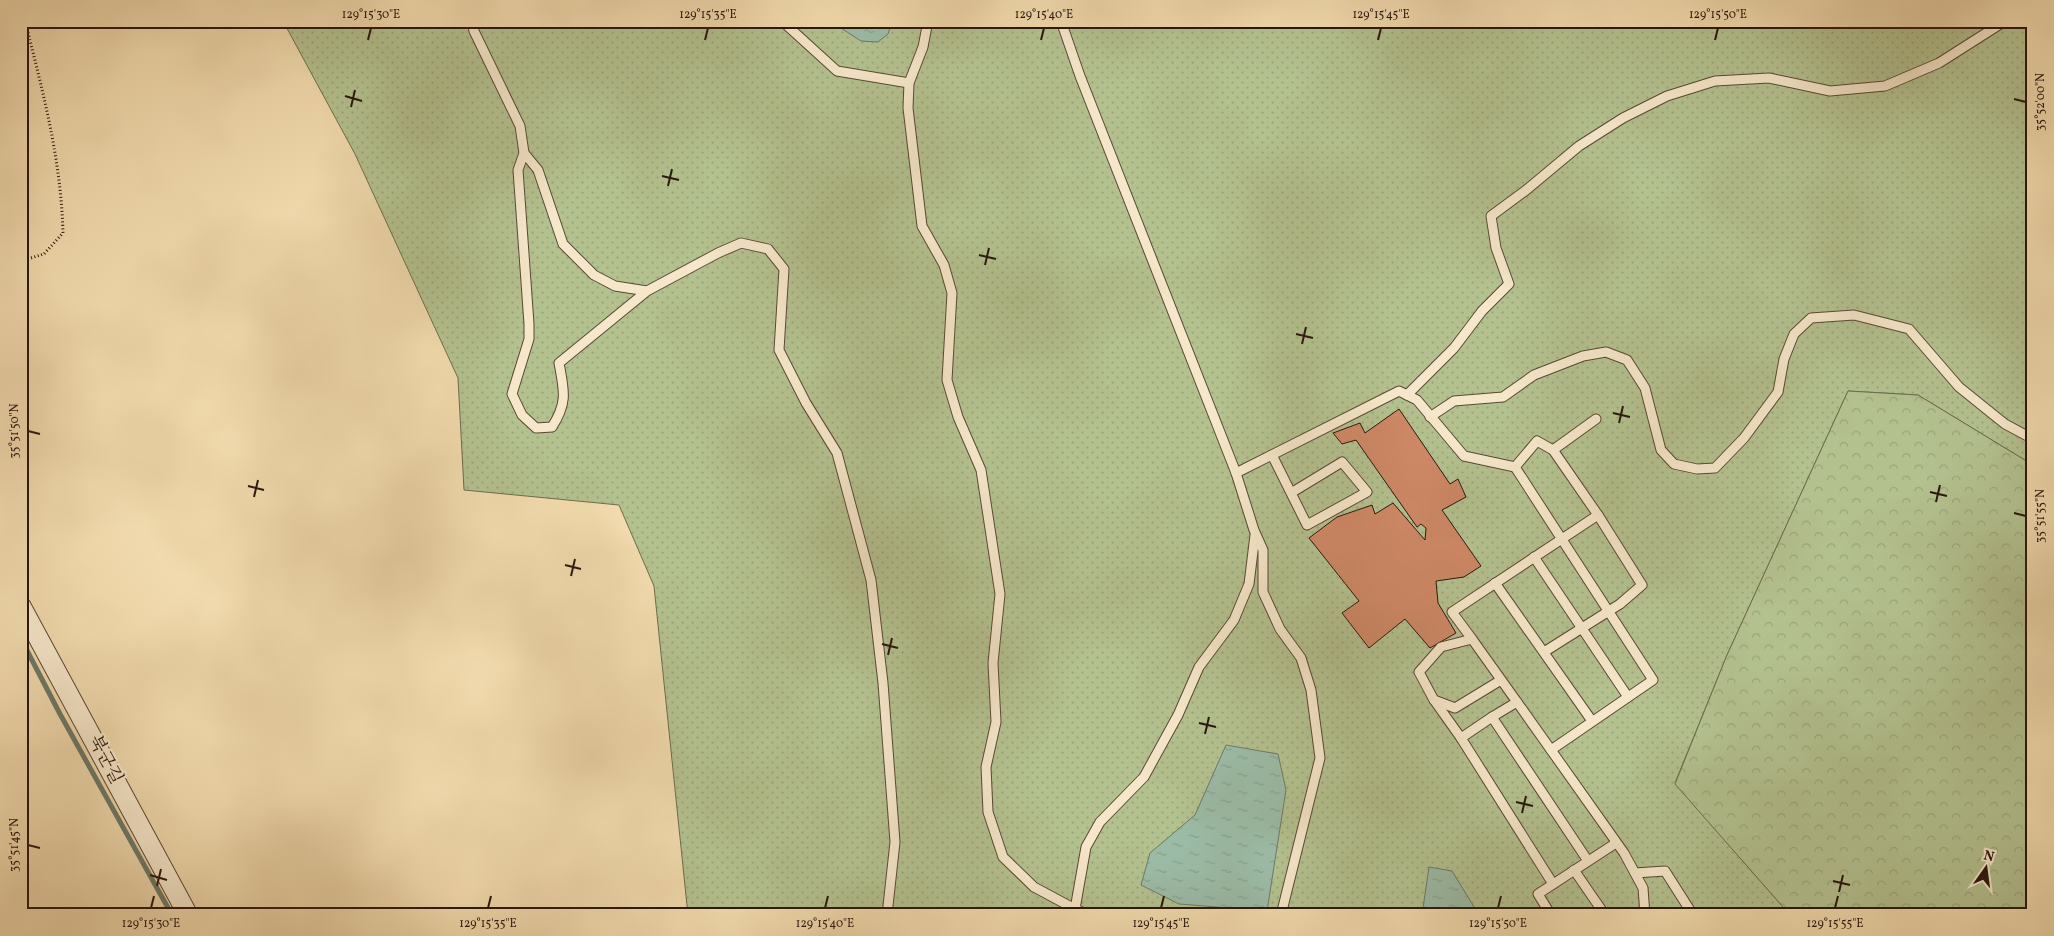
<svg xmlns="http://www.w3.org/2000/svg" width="2054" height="936" viewBox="0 0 2054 936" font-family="Vollkorn,'Noto Serif KR',serif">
  <defs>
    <pattern id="grass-dots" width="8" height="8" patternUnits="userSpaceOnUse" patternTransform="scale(1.25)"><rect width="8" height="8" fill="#b3c18f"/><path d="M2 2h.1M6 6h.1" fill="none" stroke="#9aa57a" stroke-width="1.8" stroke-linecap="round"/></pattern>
    <pattern id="forest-crowns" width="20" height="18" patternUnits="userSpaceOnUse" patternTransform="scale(1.25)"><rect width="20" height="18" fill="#b3c18f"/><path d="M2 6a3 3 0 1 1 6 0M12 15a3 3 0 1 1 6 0" fill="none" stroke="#9aa57a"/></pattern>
    <pattern id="water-ripples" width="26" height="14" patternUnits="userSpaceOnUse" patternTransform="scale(1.25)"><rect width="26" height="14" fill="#9bbba6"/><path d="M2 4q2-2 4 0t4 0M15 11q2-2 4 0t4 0" fill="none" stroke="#86a08e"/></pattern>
  </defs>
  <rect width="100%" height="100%" fill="#f1daad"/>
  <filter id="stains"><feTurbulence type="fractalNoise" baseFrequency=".004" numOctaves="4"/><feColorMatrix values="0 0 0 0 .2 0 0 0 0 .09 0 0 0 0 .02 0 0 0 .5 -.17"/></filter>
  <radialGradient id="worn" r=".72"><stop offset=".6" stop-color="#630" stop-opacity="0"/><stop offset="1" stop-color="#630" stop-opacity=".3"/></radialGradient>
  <path fill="url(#grass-dots)" stroke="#6e6c4e" d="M283,21h1750v444l-115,-70 -70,-4 -121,264 -52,128 115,132h-1102l-34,-329 -35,-81 -155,-15 -6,-112 -103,-224z"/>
  <path fill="url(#forest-crowns)" stroke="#6e6c4e" d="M1848,391l70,4 115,70v450h-243l-115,-131 52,-129z"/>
  <g fill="url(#water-ripples)" stroke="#6d7969">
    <path d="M830,21h62l-4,13 -10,8 -17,-1z"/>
    <path d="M1226,745l52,9 8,36 -19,121 -88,-7 -38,-19 9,-32 45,-38z"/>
    <path d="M1429,867l23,4 27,44h-57z"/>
  </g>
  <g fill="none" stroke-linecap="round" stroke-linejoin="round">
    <path stroke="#6d7969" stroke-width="5" d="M21,639l39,75 112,201"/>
  </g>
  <path fill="#ce8866" stroke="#29160e" d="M1399,409l51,75 8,-5 8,18 -24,13 39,56 -17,11 -28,4 2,22 18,30 -26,15 -25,-29 -36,29 -27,-35 17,-12 -50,-63 28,-21 35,-12 3,9 18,-11 32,37 1,-12 -5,-4 -4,3 -61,-87 -14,4 -9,-11 27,-10 5,10z"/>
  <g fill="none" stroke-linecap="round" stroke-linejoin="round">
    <g stroke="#5b4736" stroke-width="11">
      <g id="service">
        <path d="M472,21l2,10 46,95 4,27"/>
        <path d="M782,21l55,50 72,12"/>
        <path d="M928,21l-5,26 -14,36 -1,25 14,118 22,39 8,28 -5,87 11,37 23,53 19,124 -7,69 3,59 -10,45 2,45 15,45 31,30 41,22"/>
        <path d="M1061,21l19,55 156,397 18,57 9,20v42l17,37 21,29 10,32 9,68 -39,157"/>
        <path d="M647,291l-32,-5 -21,-11 -31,-31 -25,-74 -14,-17 -6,17 11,154v15l-17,55 10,21 14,13 16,-1c16,-25 12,-36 7,-64l88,-72 71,-38 23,-10 27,6 16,20 -5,81 27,53 31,50 34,127 12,103 12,159 -8,73"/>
        <path d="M1407,395l47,-47 28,-37 27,-27 -13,-36 -5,-32 34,-25 54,-45 44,-28 44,-22 48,-15 54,-3 61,13 55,-5 54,-23 66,-42"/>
        <path d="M1430,417l24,-16 49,-4 31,-22 49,-19 23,-4 21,8 18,28 16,62 13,14 23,5 18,-1 29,-30 34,-46 6,-33 10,-25 17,-16 43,-3 55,14 50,58 46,37 28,15"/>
        <path d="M1596,419l-43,31 45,65"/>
        <path d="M1272,455l35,70 60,-33 -25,-30 -51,31"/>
        <path d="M1515,467l22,-26 16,9"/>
        <path d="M1236,473l163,-82 18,9 47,56 51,11 138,213 -102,70"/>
        <path d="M1534,557l94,140"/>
        <path d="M1495,583l97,138"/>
        <path d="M1472,639l-20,-27 146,-97 44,70 -22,19 -76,48"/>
        <path d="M1501,680l-46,28 -21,-8 -15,-28 22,-25 31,-8 45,63 107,151 19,35 2,27"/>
        <path d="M1434,700l27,38"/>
        <path d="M1517,702l-25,15 96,144"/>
        <path d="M1492,717l-31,21 92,146"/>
        <path d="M1574,870l31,45"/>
        <path d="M1635,873l30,-2 28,44"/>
        <path d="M1089,915l-14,-6 11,-62 14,-25 44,-45 34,-62 21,-48 35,-47 15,-36 6,-49"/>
        <path d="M1551,915l-13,-21 78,-51"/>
      </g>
    </g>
    <g stroke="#5b4736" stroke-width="21">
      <path id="minor" d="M21,606l167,309"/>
    </g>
    <path stroke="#29160e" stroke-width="3" stroke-dasharray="1 2.5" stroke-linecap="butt" d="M21,261l23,-7 19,-21c-2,-74 -20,-141 -38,-212"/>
    <use href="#service" stroke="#f6e7ca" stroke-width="9"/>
    <use href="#minor" stroke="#f6e7ca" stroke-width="19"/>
  </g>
  <path fill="none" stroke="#29160e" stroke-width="2" d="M368,40l3,-12M705,40l3,-12M1041,40l3,-12M1378,40l3,-12M1715,40l3,-12M345,96l17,5M2014,99l12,3M351,107l4,-17M662,176l17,4M668,186l4,-17M979,255l17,4M985,265l4,-17M1296,334l17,4M1302,344l4,-17M1613,413l17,4M1619,423l4,-17M28,431l12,3M248,486l16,4M1930,492l17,4M254,497l4,-17M1936,502l4,-17M2014,513l12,3M565,565l16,4M571,576l4,-17M882,644l16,4M888,655l4,-17M1199,723l17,4M1205,734l4,-17M1516,802l17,4M1522,813l4,-17M28,845l12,3M150,875l17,5M1833,881l17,4M157,886l4,-17M1839,892l4,-17M151,908l3,-12M488,908l3,-12M825,908l3,-12M1161,908l3,-12M1498,908l3,-12M1835,908l3,-12"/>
  <g text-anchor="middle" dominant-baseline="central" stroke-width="5" stroke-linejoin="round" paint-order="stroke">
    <g font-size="18" fill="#29160e" stroke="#f6e7ca">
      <text transform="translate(105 760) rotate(62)">북군길</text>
    </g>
  </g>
  <rect width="2054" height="936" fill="none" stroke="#f1daad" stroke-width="55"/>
  <g transform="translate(1986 868) rotate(14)" stroke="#f6e7ca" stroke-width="4" paint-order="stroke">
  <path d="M0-4L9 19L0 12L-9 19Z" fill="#29160e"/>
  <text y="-8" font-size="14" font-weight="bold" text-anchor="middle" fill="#29160e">N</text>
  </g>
  <rect x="28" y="28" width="1998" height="880" fill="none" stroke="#29160e" stroke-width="2"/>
  <g font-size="12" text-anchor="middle" fill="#29160e">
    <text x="371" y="18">129°15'30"E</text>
    <text x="708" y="18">129°15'35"E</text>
    <text x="1044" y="18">129°15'40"E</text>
    <text x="1381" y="18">129°15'45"E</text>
    <text x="1718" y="18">129°15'50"E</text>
    <text transform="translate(2040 102) rotate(-90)" y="4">35°52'00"N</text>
    <text transform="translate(14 431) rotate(-90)" y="4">35°51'50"N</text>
    <text transform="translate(2040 516) rotate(-90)" y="4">35°51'55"N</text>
    <text transform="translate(14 845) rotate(-90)" y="4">35°51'45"N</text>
    <text x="151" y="927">129°15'30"E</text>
    <text x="488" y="927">129°15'35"E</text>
    <text x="825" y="927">129°15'40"E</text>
    <text x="1161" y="927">129°15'45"E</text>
    <text x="1498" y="927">129°15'50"E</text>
    <text x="1835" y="927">129°15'55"E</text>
  </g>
  <rect width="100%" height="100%" filter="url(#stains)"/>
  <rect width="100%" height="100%" fill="url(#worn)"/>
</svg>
